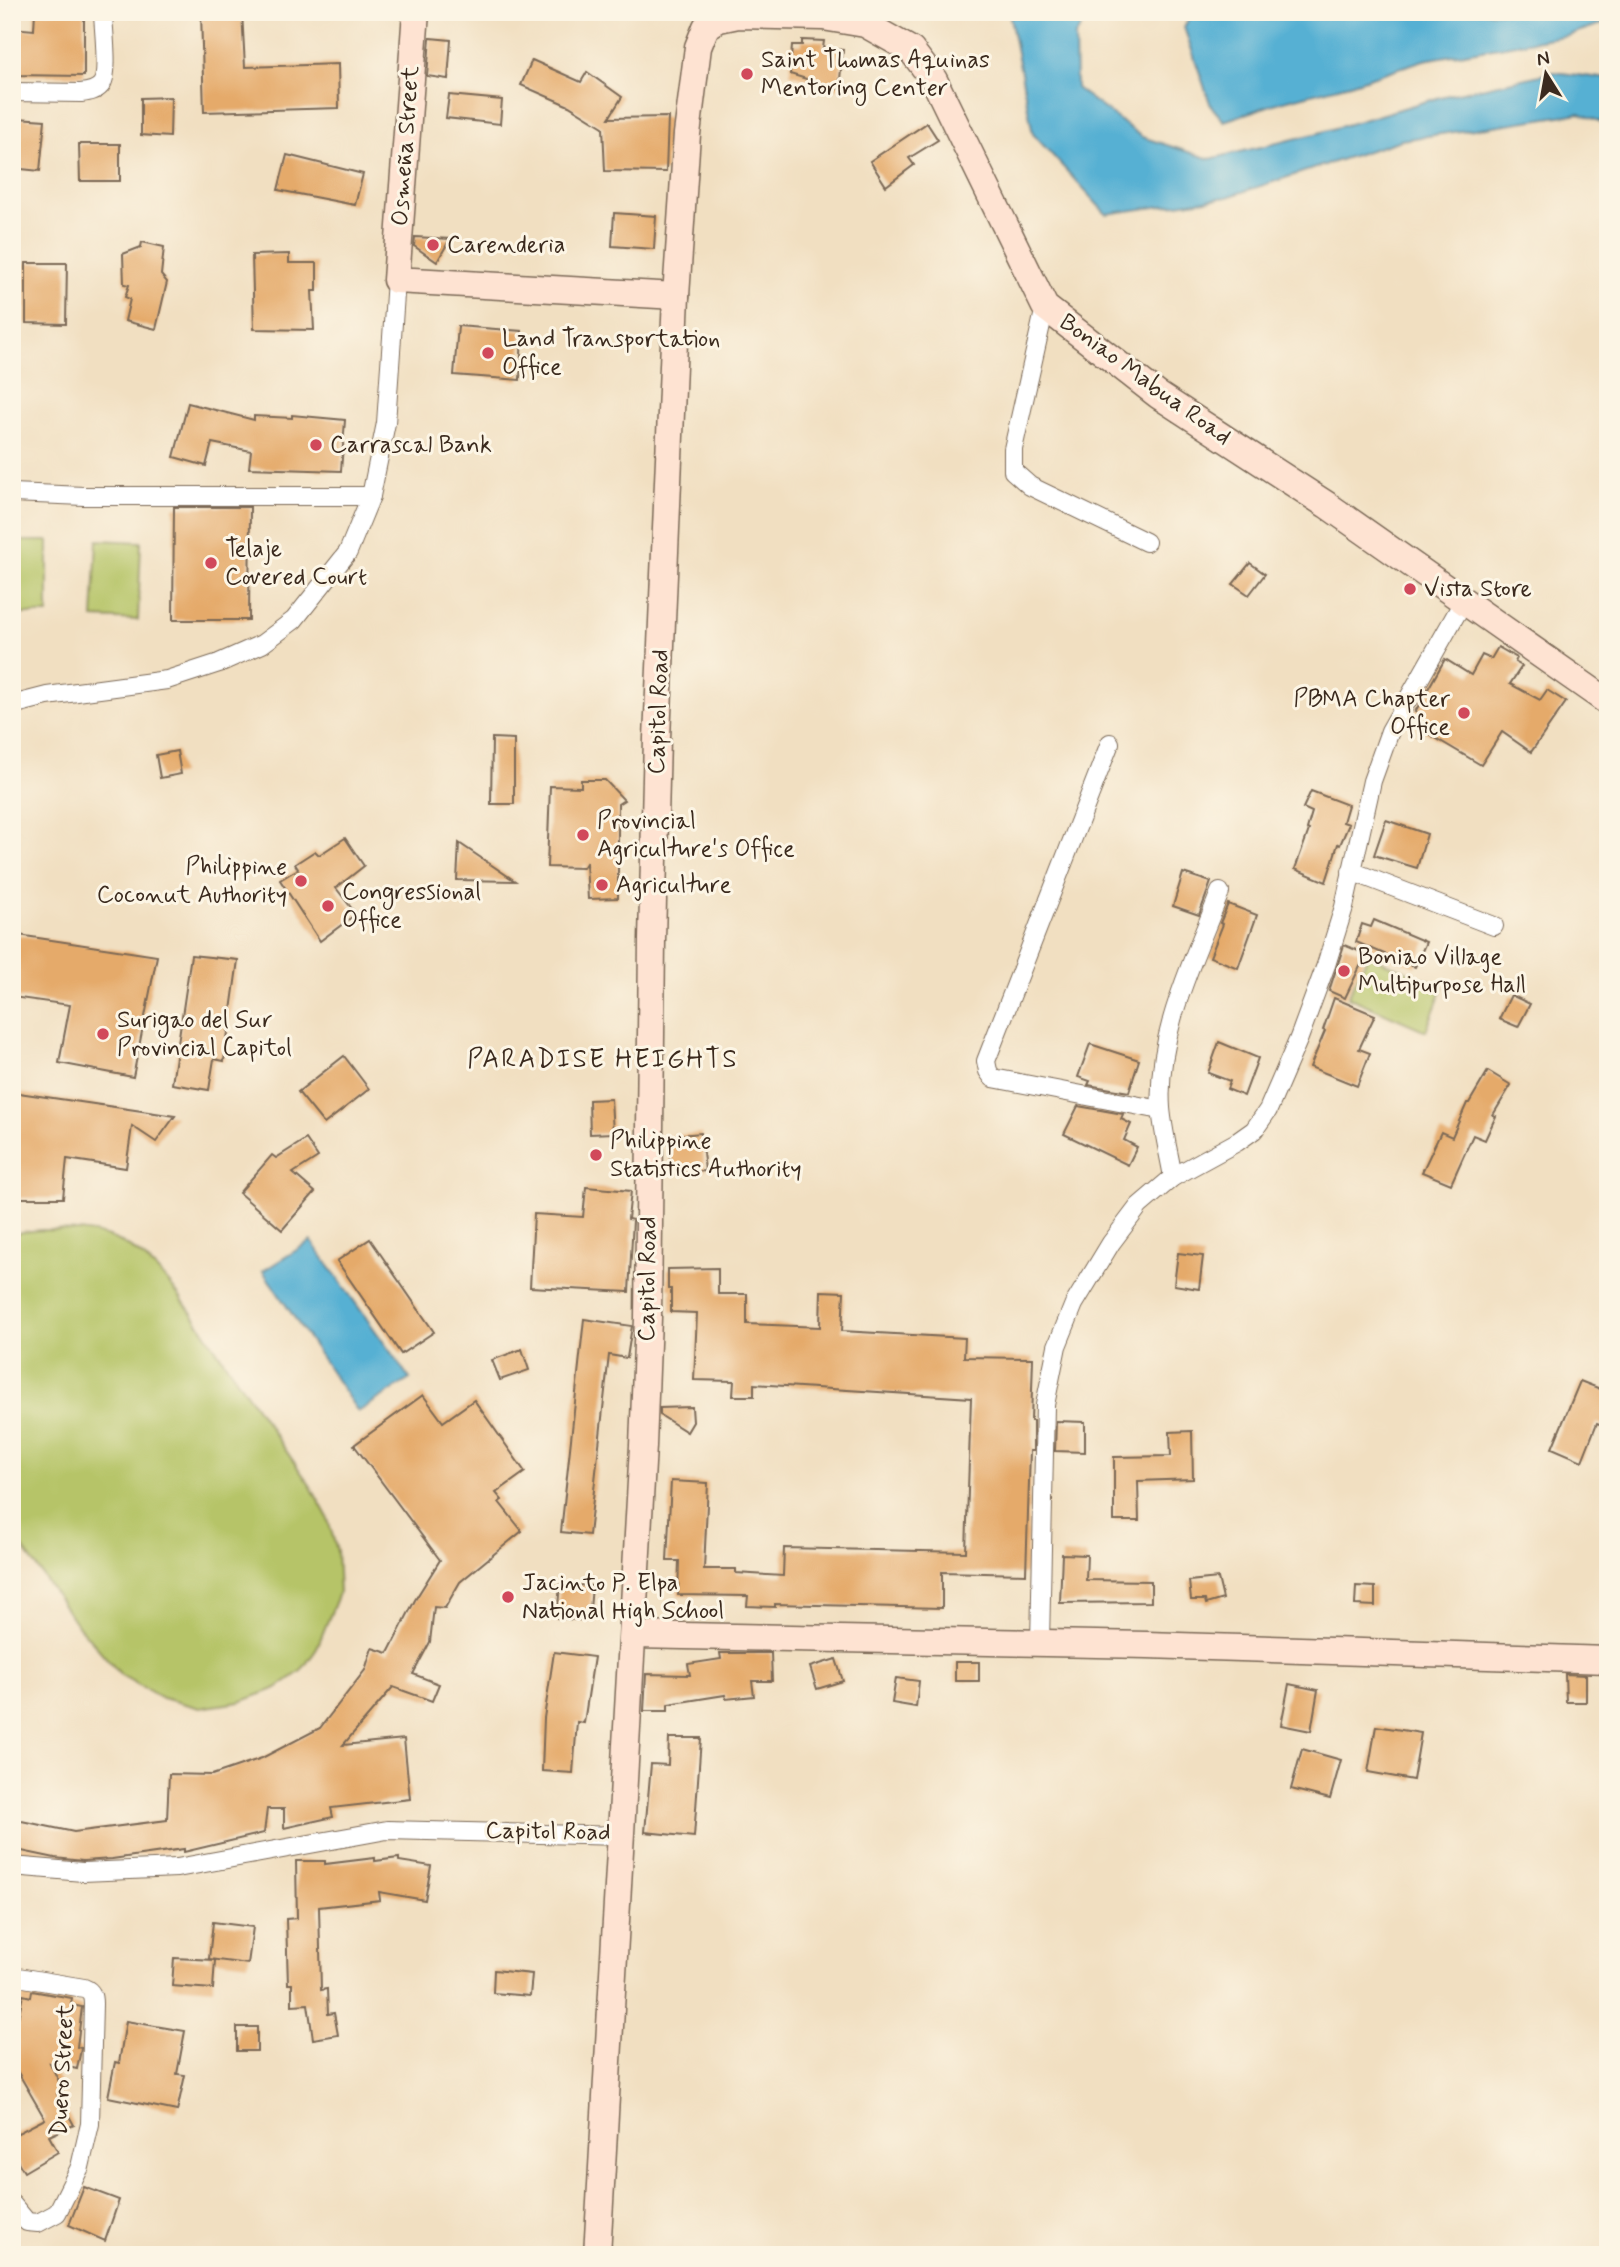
<svg xmlns="http://www.w3.org/2000/svg" width="1620" height="2267" viewBox="0 0 1620 2267" font-family="Mynerve,sans-serif">
  <rect width="100%" height="100%" fill="#fcf5e5"/>
  <filter id="ink" filterUnits="userSpaceOnUse"><feTurbulence type="fractalNoise" baseFrequency=".0143" numOctaves="2"/><feDisplacementMap in="SourceGraphic" scale="14" xChannelSelector="R" yChannelSelector="G"/><feConvolveMatrix kernelMatrix="1 2 1 2 8 2 1 2 1" color-interpolation-filters="sRGB"/></filter>
  <filter id="wash" filterUnits="userSpaceOnUse"><feTurbulence type="fractalNoise" baseFrequency=".00686" numOctaves="4" result="noise"/><feDisplacementMap in="SourceGraphic" scale="28" xChannelSelector="R" yChannelSelector="G"/><feGaussianBlur stdDeviation="1.57" result="paint"/><feColorMatrix in="noise" values="0 0 0 0 0 0 0 0 0 0 0 0 0 0 0 0 0 1.4 0 .05"/><feComposite in="paint" operator="in"/></filter>
  <g filter="url(#wash)">
    <rect width="100%" height="100%" fill="#f1dfc1"/>
    <g fill="#b6c467" stroke="#787742" stroke-width="2">
      <path d="M97,540l44,2 -3,78 -45,-2z"/>
      <rect x="12" y="541" width="36" height="73"/>
      <path d="M1368,955l75,32 -17,44 -78,-34z"/>
      <path d="M42,1230c25,0 56,0 79,12 46,25 74,78 104,120 28,41 56,82 85,123l17,31 10,35 2,42 -23,57 -15,21 -24,17 -37,14 -40,6 -38,-10 -41,-23 -46,-53 -63,-90v-296l9,-4z"/>
    </g>
    <g fill="#56b0d3" stroke="#486d78" stroke-width="2">
      <path d="M1009,12h81l-15,24 1,52 66,49 68,22 105,-25 129,-38 110,-24 54,7v46l-28,-12 -179,27 -174,57 -121,17 -73,-80z"/>
      <path d="M1193,12h415v10l-40,13 -144,25 -74,24 -70,18 -56,19 -13,-15 -27,-79z"/>
      <path d="M311,1241l99,138 -52,33 -95,-141z"/>
    </g>
    <g id="blocks">
      <g fill="#e5aa6a">
        <path d="M35,12h49v64l-72,-1v-47l22,2z"/>
        <path d="M201,12h41l3,55 93,-3 1,44 -135,4z"/>
        <path d="M430,38l21,2 -3,39 -21,-3z"/>
        <path d="M802,40l22,1 -1,7 20,2 -4,39 -49,-15 2,-29h10z"/>
        <path d="M532,60l49,22 6,-10 35,25 -13,21 59,-1 -2,55 -61,-1 -2,-44 -34,-21 -48,-21z"/>
        <path d="M449,95l53,5 -2,24 -54,-6z"/>
        <path d="M171,97l-1,40 -29,-2v-37z"/>
        <path d="M17,118l28,2 -5,51 -28,-3v-39h4z"/>
        <path d="M927,123l11,17 -29,18 5,7 -28,21 -16,-25z"/>
        <path d="M79,144h41v37h-40z"/>
        <path d="M287,155l76,19 -8,31 -77,-15z"/>
        <path d="M614,213l42,3 -2,33 -42,-3z"/>
        <path d="M415,237l35,2 -13,23 -23,-16z"/>
        <path d="M142,242l22,5 -3,28 6,7 -11,47 -31,-8 5,-22 -5,-2 4,-12 -5,-1 -1,-30 18,-7z"/>
        <path d="M289,254v9h28v28h-5l2,39 -60,-1 -2,-74z"/>
        <path d="M26,263h41l-1,61 -40,-1z"/>
        <path d="M458,326l64,5 -2,49 -66,-5z"/>
        <path d="M188,403l66,17v-4l38,2v-3l53,5 -4,51 -92,-3 2,-17 -39,-8 -6,23 -32,-9z"/>
        <path d="M174,507h76l-1,113h-76z"/>
        <path d="M1250,563l15,11 -16,21 -16,-11z"/>
        <path d="M1498,647l19,11 -2,4 7,4 -12,18 30,16 7,-10 19,12 -35,50 -29,-20 -21,33 -64,-38 5,-13 -7,-2 30,-53 26,16 11,-20 9,4z"/>
        <path d="M492,738l22,1v65h-23z"/>
        <path d="M177,751l4,23 -21,4 -4,-23z"/>
        <path d="M581,780h24l19,20 -6,4v94l-30,1 -2,-36 -3,5 -36,-1 3,-81 31,1z"/>
        <path d="M1311,791l37,14 -5,17 6,2 -9,21 -2,-1 -12,38 -31,-13 14,-39 -2,-1 5,-17 -9,-4z"/>
        <path d="M1386,820l41,14 -10,34 -43,-13z"/>
        <path d="M345,838l19,28 -28,22 20,26 -36,27 -40,-61 18,-11 -3,-5 20,-13 4,4z"/>
        <path d="M459,843l56,38 -58,-1z"/>
        <path d="M1183,873l28,9 -12,33 -26,-9z"/>
        <path d="M1228,904l29,11 -19,53 -28,-11 13,-33 -3,-1z"/>
        <path d="M1374,920l52,22 -11,25 -59,-25 6,-18 9,3z"/>
        <path d="M12,934l145,22 -24,121 -74,-14 11,-58 -58,-8z"/>
        <path d="M1344,945l22,9 -21,44 -16,-7z"/>
        <path d="M191,955l47,5 -14,101 -10,-2 -5,31 -37,-6z"/>
        <path d="M1511,995l19,9 -12,23 -19,-8z"/>
        <path d="M1334,998l41,17 -16,34 11,4 -13,33 -47,-19 15,-36 -2,-1z"/>
        <path d="M1219,1042l39,16 -14,38 -17,-7 3,-8 -22,-8z"/>
        <path d="M1090,1044l49,16 -10,32 -41,-7 2,-4 -12,-4z"/>
        <path d="M344,1056l25,33 -45,35 -26,-32z"/>
        <path d="M1488,1071l23,14 -18,30 3,1 -11,24 -12,-5 -22,49 -29,-12 19,-40 11,5 15,-34h2z"/>
        <path d="M12,1092l123,18 40,6 -19,26 -24,-16 -6,42 -59,-9 -4,39h-51z"/>
        <path d="M611,1099l2,34 -23,1 -1,-34z"/>
        <path d="M1078,1106l45,8 -2,5 10,5 -7,16 13,7 -9,18 -64,-31z"/>
        <path d="M701,1133l4,38 -33,3 -4,-38z"/>
        <path d="M306,1139l12,18 -25,16 22,19 -33,38 -43,-37 33,-38 4,3z"/>
        <path d="M586,1187l45,4 -3,28 5,1 -4,72 -99,-5 4,-73 49,3z"/>
        <path d="M370,1239l64,93 -33,22 -64,-93z"/>
        <path d="M1178,1253l25,3 -4,33 -25,-4z"/>
        <path d="M718,1268v26h29v30l73,3 1,-36 23,1 -2,39 123,7 -1,19 69,1 -2,63h2v30h-3l-4,123 -84,-2v36l-167,-4v3l-28,-1 1,-10 -70,-1 1,-34h-12l4,-80 37,2 -4,86h32v4l47,3 1,-28 182,4 5,-154 -217,-14v12h-21l1,-15 -40,-1 3,-67 -26,-1v-23h-3v-20z"/>
        <path d="M584,1319l48,7 -5,32 -18,-3 -20,180 -28,-3z"/>
        <path d="M522,1349l7,21 -29,10 -8,-20z"/>
        <path d="M1580,1381l28,11v35l-11,-4 -15,38 -30,-13z"/>
        <path d="M423,1395l20,27 31,-22 51,72 -29,21 6,7 -3,2 23,29 -62,51 -15,26 -11,-1 -4,35 -17,32 26,10 -7,17 -39,-14 -50,58 61,-6 6,60 -79,9 2,9 -49,11v-19h-17l-3,24 -80,19v-3l-72,10 -29,2 -28,-3 -43,-9v-30l62,13 93,-12 2,-46 43,1 50,-17 58,-30 45,-58 7,-22 16,5 27,-53 25,-40 -86,-115z"/>
        <path d="M692,1407l1,15 -6,10 -27,-17v-7z"/>
        <path d="M1056,1421l29,1v30l-30,-1z"/>
        <path d="M1192,1431l1,48 -55,2 1,40h-25v-64l57,-1 -1,-24z"/>
        <path d="M1062,1554l25,1 -1,25 65,1v21l-91,1z"/>
        <path d="M1218,1578l5,21 -17,5 -1,-4h-14l-2,-19z"/>
        <path d="M560,1584l32,2 -3,35 -32,-3z"/>
        <path d="M1356,1586l19,1v19l-20,-1z"/>
        <path d="M554,1652l40,5 -10,66 -7,-1 -4,51 -31,-2 2,-53z"/>
        <path d="M720,1653h51l1,28h-20l2,15 -28,3 -1,-4 -57,9v7h-24l2,-37 44,1 -2,-11 33,-5z"/>
        <path d="M836,1659l7,22 -26,8 -7,-22z"/>
        <rect x="955" y="1662" width="24" height="19"/>
        <path d="M1565,1674l21,1v27h-20z"/>
        <path d="M896,1678l23,3 -3,26 -24,-4z"/>
        <path d="M1289,1684l29,6 -7,41 -30,-6z"/>
        <path d="M1376,1726l45,7 -8,47 -45,-8z"/>
        <path d="M669,1738h32l-7,99 -49,-5 6,-68 17,1z"/>
        <path d="M1302,1749l39,11 -11,39 -39,-10z"/>
        <path d="M375,1858v3l24,-3v3l32,5 -6,34 -46,-8 1,8 -61,7 2,83 6,-1 1,25 6,-1 4,22 -25,4 -5,-35 -16,1v-21h-4l-2,-65 11,-1 -1,-57h29v3z"/>
        <path d="M213,1922l40,5 -5,37 -39,-5z"/>
        <path d="M174,1958l41,2 -2,29 -41,-3z"/>
        <path d="M494,1970l38,4 -2,22 -37,-3z"/>
        <path d="M32,1991l40,7 -1,7 11,2 -5,40 4,1 -1,6 -3,15 -27,-6 13,27 -6,4 17,31 -25,11 9,16 -34,20 -12,-20v-16l33,-17 -33,-57 2,-25 9,-42 8,2z"/>
        <path d="M126,2021l59,10 -8,43 8,1 -8,36 -69,-14 7,-35 4,1z"/>
        <rect x="237" y="2027" width="20" height="24"/>
        <path d="M84,2187l35,13 -14,41 -36,-16z"/>
      </g>
    </g>
  </g>
  <g filter="url(#ink)">
    <use href="#blocks" fill-opacity="0" stroke="#7b6957" stroke-width="2"/>
    <g fill="none" stroke-linecap="round" stroke-linejoin="round">
      <g stroke="#7b6957" stroke-width="20">
        <g id="street">
          <path d="M12,92l69,1c8,-1 15,-2 20,-8 9,-11 2,-57 2,-73"/>
          <path d="M1045,307l-32,142v22l17,15 116,56"/>
          <path d="M12,493l72,3h287"/>
          <path d="M12,705l35,-9 120,-16 52,-17 43,-19 32,-24 54,-68 23,-56 15,-73 10,-143"/>
          <path d="M1110,743l-124,318 2,10 5,7 168,32"/>
          <path d="M1351,871l143,55"/>
          <path d="M1173,1177c-4,-23 -10,-46 -12,-69 -5,-75 33,-148 59,-216"/>
          <path d="M1040,1643l5,-238 12,-59 17,-42 37,-61 28,-37 34,-29 64,-35 17,-12 14,-20 31,-72 27,-73 18,-58 28,-126 18,-50 73,-129"/>
          <path d="M12,1866l71,6 94,-4 210,-38 234,6"/>
          <path d="M12,1976l72,12c8,3 9,8 9,16l-3,120 -10,43 -23,46 -19,10 -11,-1 -15,-18"/>
        </g>
      </g>
      <g stroke="#7b6957" stroke-width="29">
        <g id="secondary">
          <path d="M416,12l-20,268 280,16"/>
          <path d="M633,1635l514,10 461,15"/>
          <path d="M597,2255l46,-809 5,-128 4,-378 5,-202 19,-442 11,-162 11,-87 8,-20 13,-8 19,-4 85,2 42,7 46,26 23,30 111,227 113,88 169,110 281,197"/>
        </g>
      </g>
      <use href="#street" stroke="#fff" stroke-width="18"/>
      <use href="#secondary" stroke="#fee3d2" stroke-width="26"/>
    </g>
  </g>
  <g fill="#d1495b" stroke="#fcf5e5" stroke-width="2.5">
    <circle cx="747" cy="74" r="7"/>
    <circle cx="433" cy="245" r="7"/>
    <circle cx="488" cy="353" r="7"/>
    <circle cx="316" cy="445" r="7"/>
    <circle cx="211" cy="563" r="7"/>
    <circle cx="1410" cy="589" r="7"/>
    <circle cx="1464" cy="713" r="7"/>
    <circle cx="583" cy="835" r="7"/>
    <circle cx="301" cy="881" r="7"/>
    <circle cx="602" cy="885" r="7"/>
    <circle cx="328" cy="906" r="7"/>
    <circle cx="1344" cy="971" r="7"/>
    <circle cx="103" cy="1034" r="7"/>
    <circle cx="596" cy="1155" r="7"/>
    <circle cx="508" cy="1597" r="7"/>
  </g>
  <g text-anchor="middle" dominant-baseline="central" stroke-width="6" stroke-linejoin="round" paint-order="stroke">
    <g font-size="24" fill="#3b2a1e" stroke="#fcf5e5" text-anchor="start">
      <text x="761" y="60">Saint Thomas Aquinas<tspan x="761" dy="28">Mentoring Center</tspan></text>
      <text x="447" y="245">Carenderia</text>
      <text x="502" y="339">Land Transportation<tspan x="502" dy="28">Office</tspan></text>
      <text x="330" y="445">Carrascal Bank</text>
      <text x="225" y="549">Telaje<tspan x="225" dy="28">Covered Court</tspan></text>
      <text x="1424" y="589">Vista Store</text>
      <text x="1450" y="699" text-anchor="end">PBMA Chapter<tspan x="1450" dy="28">Office</tspan></text>
      <text x="597" y="821">Provincial<tspan x="597" dy="28">Agriculture's Office</tspan></text>
      <text x="287" y="867" text-anchor="end">Philippine<tspan x="287" dy="28">Coconut Authority</tspan></text>
      <text x="616" y="885">Agriculture</text>
      <text x="342" y="892">Congressional<tspan x="342" dy="28">Office</tspan></text>
      <text x="1358" y="957">Boniao Village<tspan x="1358" dy="28">Multipurpose Hall</tspan></text>
      <text x="117" y="1020">Surigao del Sur<tspan x="117" dy="28">Provincial Capitol</tspan></text>
      <text x="610" y="1141">Philippine<tspan x="610" dy="28">Statistics Authority</tspan></text>
      <text x="522" y="1583">Jacinto P. Elpa<tspan x="522" dy="28">National High School</tspan></text>
    </g>
    <g font-size="24" fill="#3b2a1e" stroke="#fcf5e5">
      <text transform="translate(406 146) rotate(-86)">Osmeña Street</text>
      <text transform="translate(1145 380) rotate(36)">Boniao Mabua Road</text>
      <text transform="translate(659 712) rotate(-88)">Capitol Road</text>
      <text transform="translate(648 1279) rotate(-89)">Capitol Road</text>
      <text transform="translate(548 1832) rotate(1)">Capitol Road</text>
      <text transform="translate(63 2070) rotate(-87)">Duero Street</text>
    </g>
    <g font-size="26" letter-spacing="2" fill="#3b2a1e" stroke="#fcf5e5">
      <text x="603" y="1060">PARADISE HEIGHTS</text>
    </g>
  </g>
  <rect width="1620" height="2267" fill="none" stroke="#fcf5e5" stroke-width="42"/>
  <g transform="translate(1546 74) rotate(349)" stroke="#fcf5e5" stroke-width="5" paint-order="stroke">
  <path d="M0-5L12 26L0 18L-12 26Z" fill="#3b2a1e"/>
  <text y="-10" font-size="19" font-weight="bold" text-anchor="middle" fill="#3b2a1e">N</text>
  </g>
</svg>
